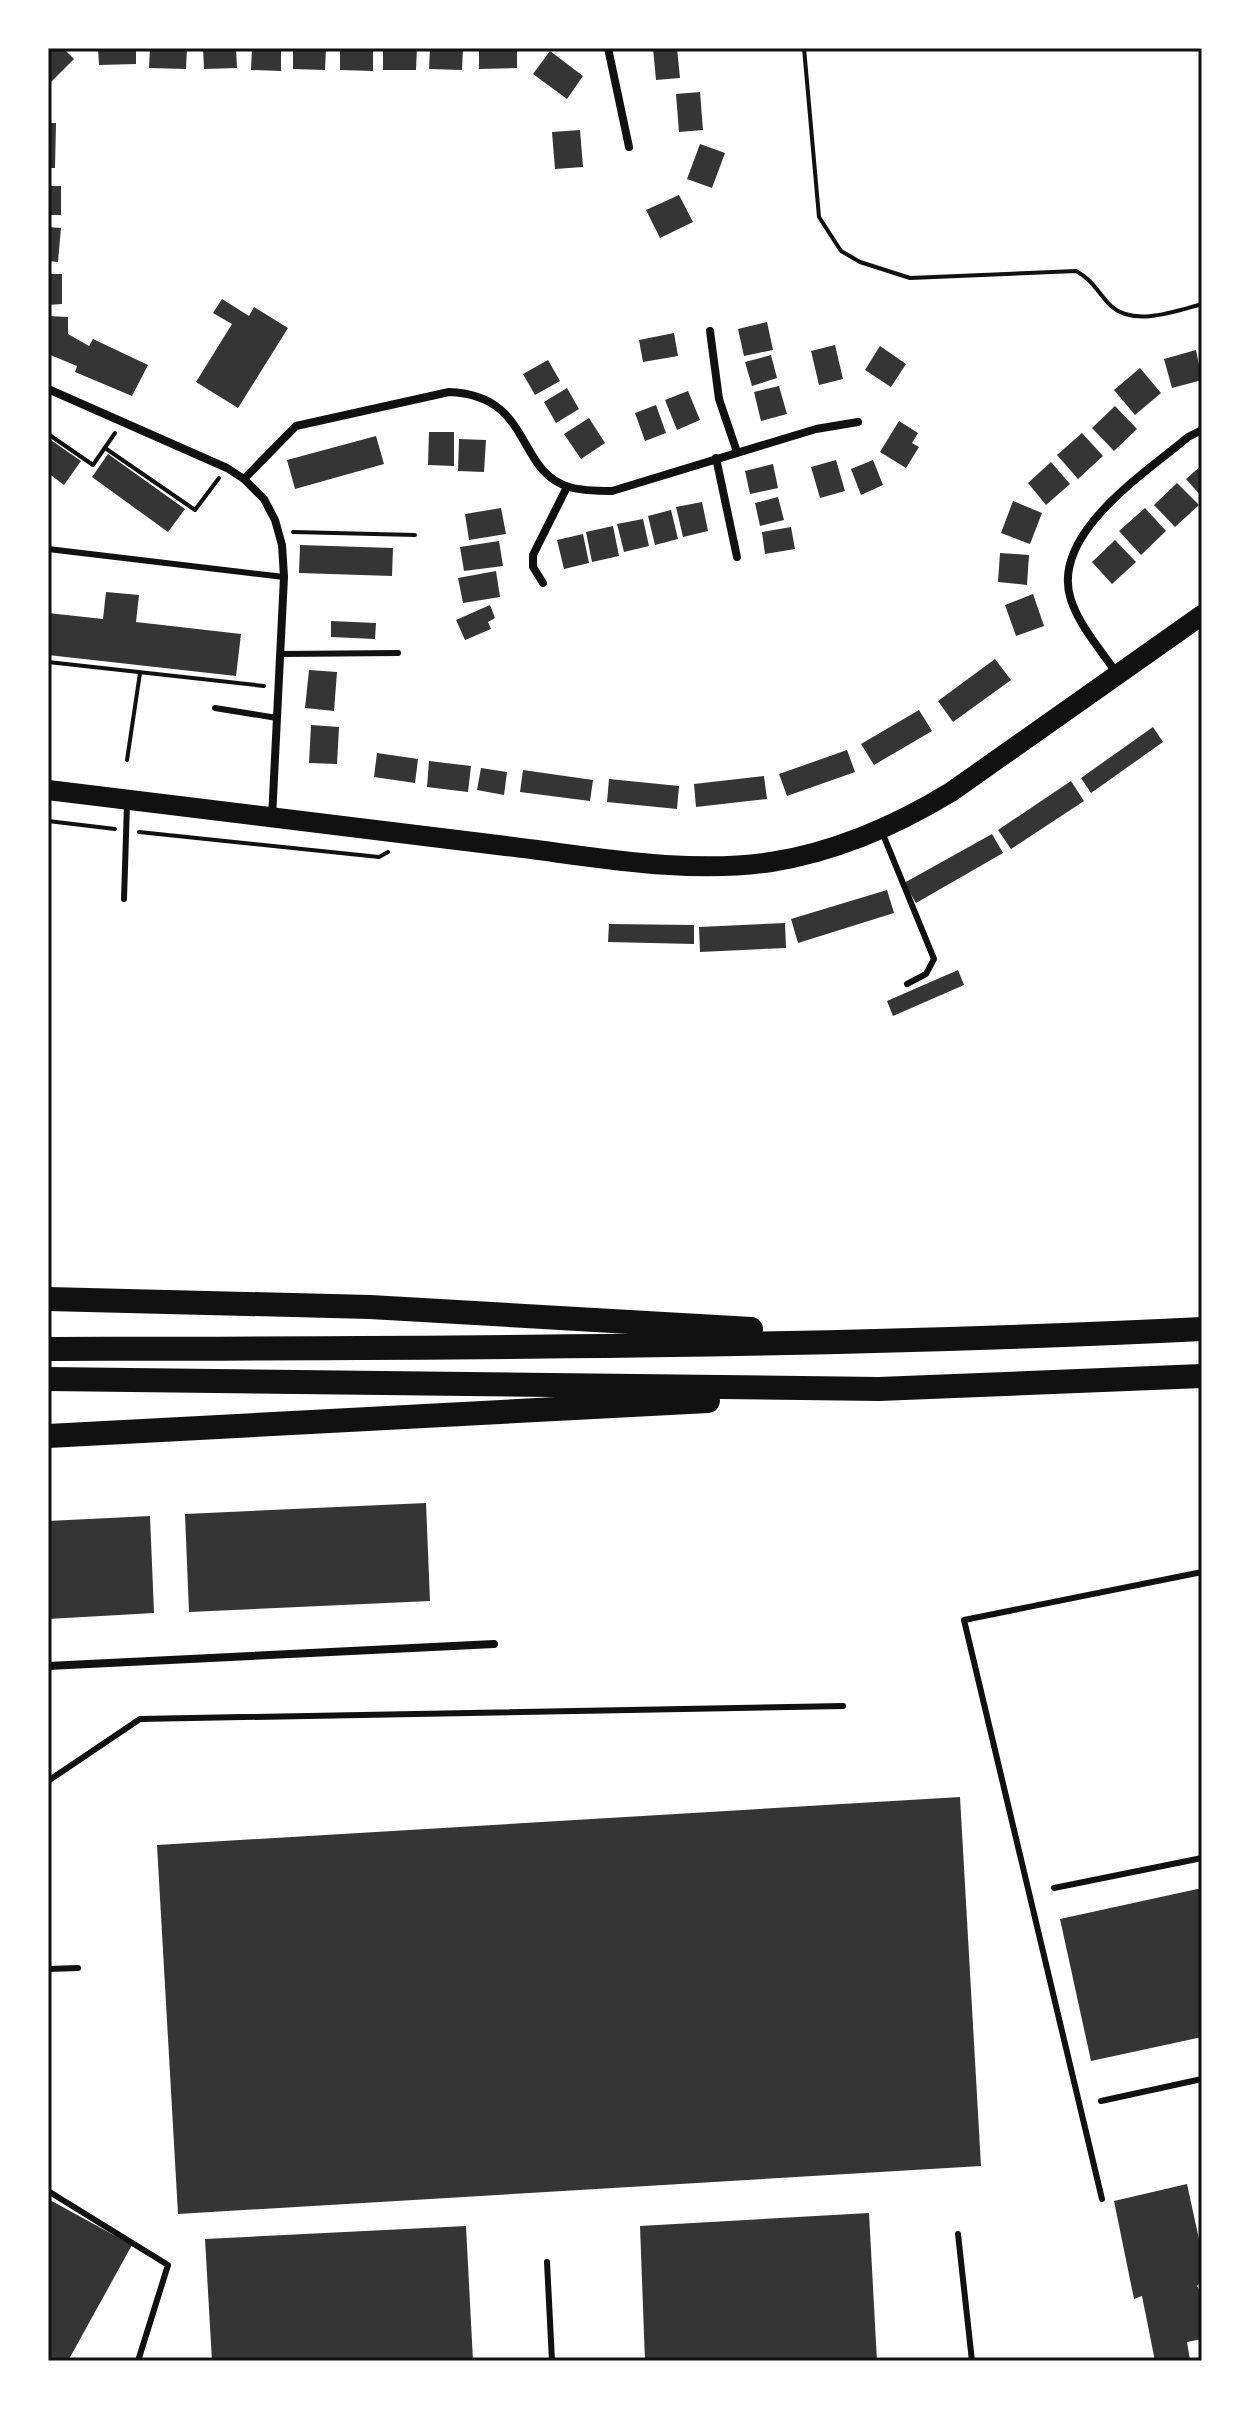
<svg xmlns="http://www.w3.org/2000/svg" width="1250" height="2409" viewBox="0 0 1250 2409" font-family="'Work Sans',sans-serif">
  <rect width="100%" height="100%" fill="#fff"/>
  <g fill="#353535">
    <path d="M48,48h15l11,11 -24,24z"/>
    <path d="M98,48h38v16l-37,1z"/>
    <path d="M150,48h37l-1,21 -37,-1z"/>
    <path d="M203,48h33l1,20 -33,1z"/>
    <path d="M252,48h29v23l-30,-1z"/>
    <path d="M293,48h33l-1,22 -32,-1z"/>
    <path d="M340,48h33v23l-33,-1z"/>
    <path d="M383,48h34l-1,22h-33z"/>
    <path d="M430,48h33l-1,22 -33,-1z"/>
    <path d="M479,48h38v20l-38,1z"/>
    <path d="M653,48h24l3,30 -24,2z"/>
    <path d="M550,51l33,25 -16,23 -34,-25z"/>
    <path d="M700,92l3,38 -24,2 -3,-38z"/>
    <path d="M48,123h8l-1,45h-7z"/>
    <path d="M580,130l3,37 -28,2 -3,-37z"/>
    <path d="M700,144l25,9 -13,35 -25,-9z"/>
    <rect x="48" y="186" width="13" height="29"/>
    <path d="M679,195l14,27 -33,16 -14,-28z"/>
    <path d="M48,227l13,1 -3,34 -10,-1z"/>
    <path d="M48,274h14v30l-14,1z"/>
    <path d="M222,299l27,17 5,-9 34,21 -50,80 -42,-26 36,-58 -19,-11z"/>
    <path d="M48,316l20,1v17l21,12 4,-7 55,26 -16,31 -57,-24 2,-6 -29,-12z"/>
    <path d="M767,322l6,28 -29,6 -6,-27z"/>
    <path d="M674,333l4,23 -35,6 -4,-22z"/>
    <path d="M835,345l8,34 -24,6 -8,-34z"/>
    <path d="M880,346l26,18 -15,23 -26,-17z"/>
    <path d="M1196,350l6,30 -30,8 -8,-29z"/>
    <path d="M771,355l6,23 -25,8 -7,-24z"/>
    <path d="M548,360l12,21 -25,14 -12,-21z"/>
    <path d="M1140,368l21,25 -26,22 -21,-25z"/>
    <path d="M779,386l8,28 -26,7 -7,-29z"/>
    <path d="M567,388l12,21 -23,14 -12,-21z"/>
    <path d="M688,391l12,29 -23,10 -12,-30z"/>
    <path d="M656,405l10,28 -21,8 -10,-28z"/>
    <path d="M1115,406l22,23 -23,22 -22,-23z"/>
    <path d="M589,418l16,25 -24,16 -17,-25z"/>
    <path d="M899,421l19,12 -6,10 7,4 -13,21 -26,-16z"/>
    <path d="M429,432h25v34l-26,-1z"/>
    <path d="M1082,433l21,23 -25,23 -21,-24z"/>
    <path d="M376,436l8,28 -89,25 -8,-29z"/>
    <path d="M48,438l33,23 -17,24 -16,-12z"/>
    <path d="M459,439l27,1 -2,32 -26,-1z"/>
    <path d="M108,454l77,55 -17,23 -76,-55z"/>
    <path d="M836,460l9,31 -25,7 -9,-31z"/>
    <path d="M873,460l10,25 -22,10 -10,-26z"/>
    <path d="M1051,462l19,22 -24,21 -18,-22z"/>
    <path d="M773,464l5,24 -28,6 -5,-23z"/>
    <path d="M1202,465v32l-16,-18z"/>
    <path d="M1177,483l22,22 -24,22 -21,-22z"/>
    <path d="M778,497l6,23 -24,6 -5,-23z"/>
    <path d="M1013,501l29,12 -12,31 -29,-11z"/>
    <path d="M702,502l6,29 -25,6 -7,-30z"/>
    <path d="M501,508l5,26 -37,6 -4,-26z"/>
    <path d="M1145,508l21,23 -25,24 -22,-24z"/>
    <path d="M671,510l7,29 -23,6 -7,-29z"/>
    <path d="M643,519l6,27 -25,6 -7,-28z"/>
    <path d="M613,526l6,30 -27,6 -6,-30z"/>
    <path d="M791,527l4,22 -30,5 -3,-22z"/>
    <path d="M583,534l6,29 -25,6 -7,-29z"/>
    <path d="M1115,540l21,22 -24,22 -20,-22z"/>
    <path d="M499,541l4,25 -39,5 -4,-24z"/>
    <path d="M300,545l93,3 -1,28 -93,-3z"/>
    <path d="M1000,553l29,2 -2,30 -29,-3z"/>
    <path d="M496,571l4,26 -37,6 -5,-25z"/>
    <path d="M106,592l33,3 -3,27 105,12 -5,42 -188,-21v-42l55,6z"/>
    <path d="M1033,594l11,32 -28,10 -11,-31z"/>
    <path d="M490,605l5,13 -7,4 3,7 -26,11 -9,-20z"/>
    <path d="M331,621l45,2 -1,16 -44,-2z"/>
    <path d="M995,659l16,21 -58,42 -15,-21z"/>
    <path d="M309,670l28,2 -3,39 -29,-3z"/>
    <path d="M919,710l13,21 -58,34 -13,-21z"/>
    <path d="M311,725l28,2 -2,37 -28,-1z"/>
    <path d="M1153,727l10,15 -72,51 -10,-15z"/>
    <path d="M847,750l8,22 -68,24 -8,-22z"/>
    <path d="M377,753l41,6 -3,24 -41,-6z"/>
    <path d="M429,761l42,5 -3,26 -41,-5z"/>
    <path d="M481,768l26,4 -3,23 -27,-5z"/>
    <path d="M523,770l70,10 -3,21 -70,-9z"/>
    <path d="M764,776l3,23 -71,8 -2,-23z"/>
    <path d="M609,779l70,7 -2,23 -70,-7z"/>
    <path d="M1071,781l13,20 -73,48 -13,-19z"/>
    <path d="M992,834l11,19 -87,50 -12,-20z"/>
    <path d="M887,890l7,23 -96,30 -7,-24z"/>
    <path d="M785,923l1,25 -86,4 -1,-25z"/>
    <path d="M609,924l85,1v19l-86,-2z"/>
    <path d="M958,970l6,15 -71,31 -6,-15z"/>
    <path d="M426,1503l4,98 -241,11 -4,-98z"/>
    <path d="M150,1516l4,97 -106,6v-98z"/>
    <path d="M960,1797l21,369 -803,48 -21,-369z"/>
    <path d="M1202,1888v149l-111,24 -31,-142z"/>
    <path d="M1187,2184l15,69v27l-5,6 5,8v45l-15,3 3,18 -35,1 -13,-65 -8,3 -20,-98z"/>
    <path d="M48,2199l84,46 -64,116h-20z"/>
    <path d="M869,2213l8,148h-232l-5,-135z"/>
    <path d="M466,2226l7,135h-261l-7,-122z"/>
  </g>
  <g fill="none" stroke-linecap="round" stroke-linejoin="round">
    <g stroke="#111" stroke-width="4">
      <path d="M804,48l15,169 22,34 19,11 50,16 166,-7c17,9 22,22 35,35 23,21 65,5 91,-2"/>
      <path d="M48,434l45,31 22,-32"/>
      <path d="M105,448l90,62 24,-32"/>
      <path d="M293,532l122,3"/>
      <path d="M48,662l216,24"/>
      <path d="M127,760l13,-87"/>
      <path d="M48,821l67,8"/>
      <path d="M139,832l240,25 9,-5"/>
    </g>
    <g stroke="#111" stroke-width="6">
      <path d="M48,549l236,28"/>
      <path d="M281,654l117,-1"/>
      <path d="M215,708l62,10"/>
      <path d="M882,832l52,127 -8,15 -19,10"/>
      <path d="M124,899l3,-95"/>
      <path d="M48,1781l92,-62 703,-13"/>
      <path d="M1054,1888l148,-30"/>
      <path d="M48,1969l30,-1"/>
      <path d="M1101,2101l101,-22"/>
      <path d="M48,2191l120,74 -30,96"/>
      <path d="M1102,2199l-138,-579 238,-48"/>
      <path d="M958,2234l14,127"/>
      <path d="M547,2262l5,99"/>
    </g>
    <g stroke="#111" stroke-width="8">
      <path d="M608,48l21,99"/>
      <path d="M710,331l9,68 18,53"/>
      <path d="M48,389l179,79 17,11 20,20 11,21 7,25 2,32 -12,241"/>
      <path d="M716,458l21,99"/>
      <path d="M244,479l52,-53 153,-34c84,3 66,79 120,95 14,4 29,4 43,4l204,-62 42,-7"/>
      <path d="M543,583l-10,-16v-12l34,-68"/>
      <path d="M1117,674c-16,-24 -37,-47 -46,-74 -22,-66 75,-127 117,-163l14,-7"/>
      <path d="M48,1666l446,-22"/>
    </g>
    <path stroke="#111" stroke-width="20" d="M48,790c152,20 305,38 458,56 85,10 179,29 265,16 65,-10 124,-36 180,-70l251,-177"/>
    <g stroke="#111" stroke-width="24">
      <path d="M48,1299l322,8 381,22"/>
      <path d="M48,1349c385,-1 770,-1 1154,-20"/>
      <path d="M48,1379l831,10 323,-13"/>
      <path d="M48,1436l660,-35"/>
    </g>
  </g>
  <rect width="1250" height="2409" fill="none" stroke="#ffffff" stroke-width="100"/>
  <rect x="50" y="50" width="1150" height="2309" fill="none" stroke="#111" stroke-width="3"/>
</svg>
